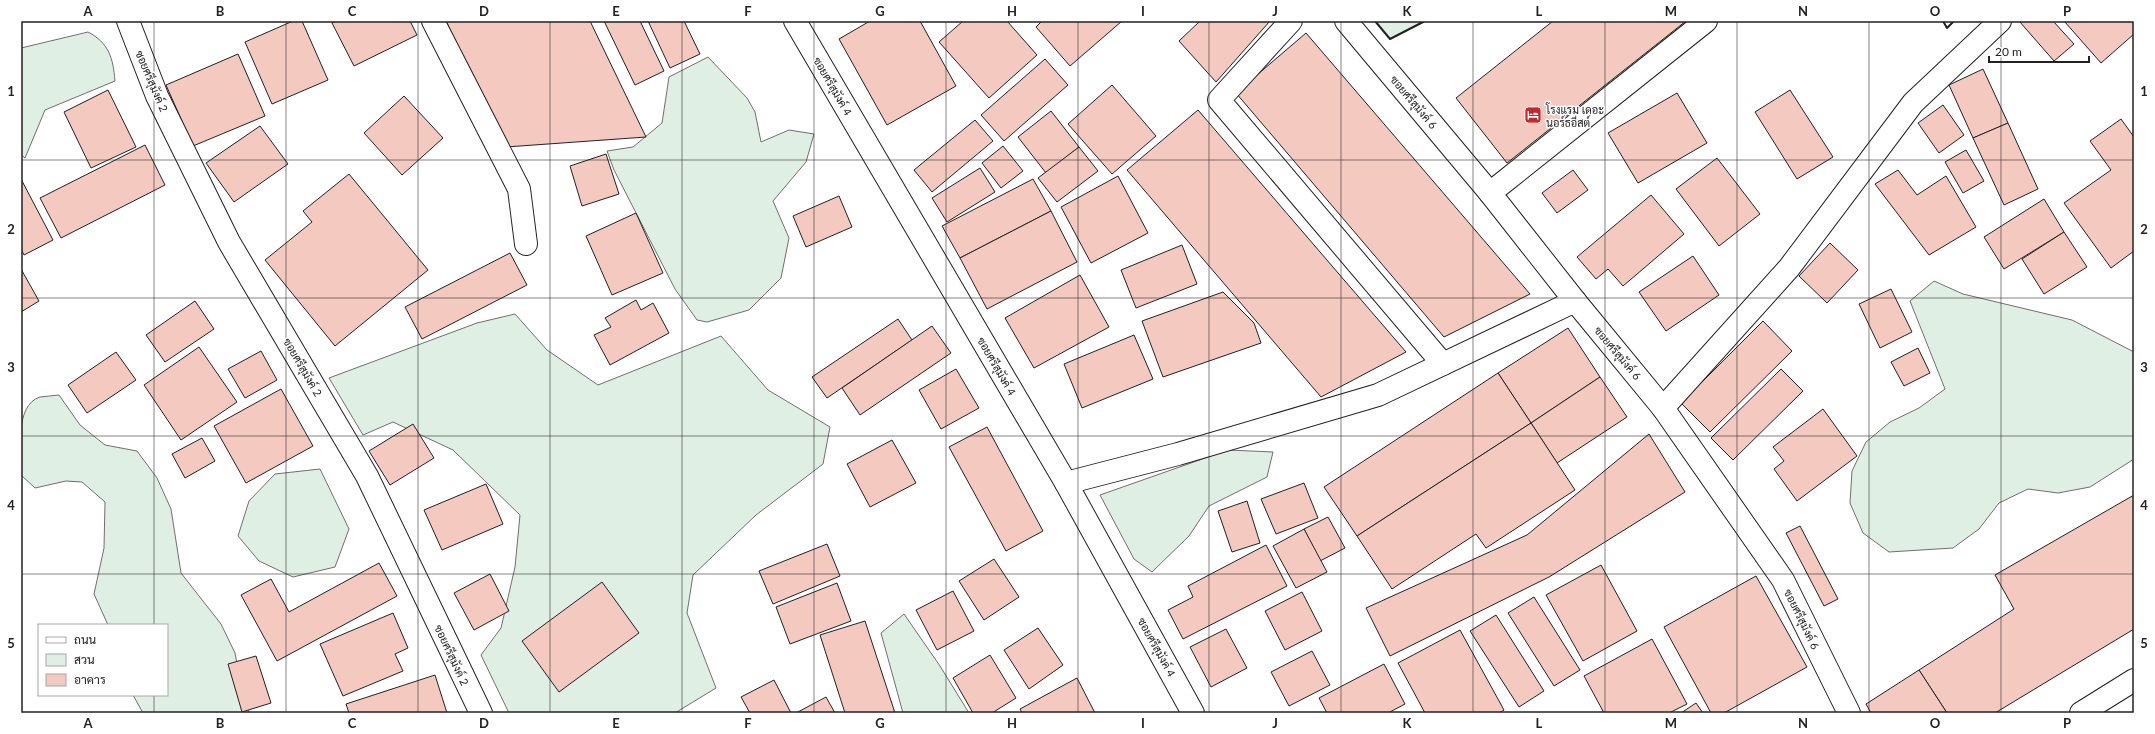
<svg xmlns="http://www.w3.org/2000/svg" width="2155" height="734" viewBox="0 0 2155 734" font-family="Lato,Sarabun,sans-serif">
  <rect width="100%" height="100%" fill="#fff"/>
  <g fill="#e0efe3" stroke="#6f6f6f">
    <path d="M1375,21h50l-35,18z"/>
    <path d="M88,32c21,11 25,26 27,49l-70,29 -20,48 -4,-3v-107z"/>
    <path d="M708,57l39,41 8,14 6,30 28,-12 25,4 -8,28 -33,39 16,37 -8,40 -32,32 -42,12 -10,-2 -22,-31 -61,-119 -7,-19 26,-4 29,-24 7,-46z"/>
    <path d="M1934,281l29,13 109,26 62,32v107l-44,28 -32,6 -30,-4 -29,14 -20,26 -26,19 -64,4 -26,-19 -13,-30 2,-32 14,-29 24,-20 29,-14 26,-19 -35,-88z"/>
    <path d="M515,314l32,36 51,35 123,-49 47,54 62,37 -7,37 -67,51 -63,60 -6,38 29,75 -41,25h-166l-28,-58 20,-27 14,-61 5,-52 -67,-65 -60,-28 -30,13 -34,-57 148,-55z"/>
    <path d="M59,395l21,30 25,20 32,6 20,27 14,31 10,64 40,51 14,29 6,32 8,28h-106l-10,-18h34v-70h-59l-14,-31 10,-46 1,-46 -23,-20 -16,-1 -31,7 -14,-13c0,-21 -7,-70 19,-78 6,-1 13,-1 19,-2z"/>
    <path d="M1228,450l45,2 -6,25 -58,29 -20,30 -37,36 -18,-13 -34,-64z"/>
    <path d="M320,469l29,60 -14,38 -42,10 -34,-16 -21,-25 11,-35 26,-27z"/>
    <path d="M904,614l36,52 29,47h-66l-22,-80z"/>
  </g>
  <g fill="#f3c9c0" stroke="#222">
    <path d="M293,21h9l26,59 -56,24 -27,-62z"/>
    <path d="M336,21h74l7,14 -63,31 -22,-43z"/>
    <path d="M446,21h144l56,116 -140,10z"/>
    <path d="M604,21h36l24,50 -29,14z"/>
    <path d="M648,21h36l16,33 -30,14z"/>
    <path d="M870,21h50l36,65 -69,39 -48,-86z"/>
    <path d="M963,21h44l30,34 -48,43 -50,-56z"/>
    <path d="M1042,21h80l-52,45 -34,-39z"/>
    <path d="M1200,21h70l-54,61 -37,-41z"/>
    <path d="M1553,21h133l-179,142 -51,-65z"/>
    <path d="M2019,21h34l21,23 -20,17z"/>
    <path d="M2064,21h70v13l-33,29z"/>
    <path d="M1306,33l224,261 -86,43 -208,-244z"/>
    <path d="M238,54l27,62 -72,30 -27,-61z"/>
    <path d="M1045,59l23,26 -64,56 -23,-26z"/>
    <path d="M1983,69l25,54 -35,15 -24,-53z"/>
    <path d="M1112,85l44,51 -44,38 -44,-50z"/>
    <path d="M108,90l28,57 -45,21 -27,-56z"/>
    <path d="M1790,90l43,67 -36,22 -42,-67z"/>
    <path d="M1677,93l30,50 -69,40 -30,-50z"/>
    <path d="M404,96l39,42 -41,37 -38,-42z"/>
    <path d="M1943,105l21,30 -25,18 -21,-30z"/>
    <path d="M1198,110l208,242 -85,45 -194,-227z"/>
    <path d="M1051,111l28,36 -33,26 -28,-36z"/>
    <path d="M2121,119l13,18v114l-23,17 -47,-65 47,-33 -21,-29z"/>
    <path d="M975,120l18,21 -61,51 -18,-22z"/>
    <path d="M2008,123l30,66 -34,16 -31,-67z"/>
    <path d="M260,126l28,38 -54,38 -28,-39z"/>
    <path d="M145,145l20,40 -104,53 -21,-40z"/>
    <path d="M1003,146l20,25 -22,17 -19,-25z"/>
    <path d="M1079,147l19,24 -41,31 -19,-24z"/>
    <path d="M1966,150l18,31 -21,12 -18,-31z"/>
    <path d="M606,154l13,40 -37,12 -12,-40z"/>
    <path d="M1717,158l43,56 -41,32 -43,-57z"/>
    <path d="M980,168l15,24 -48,30 -15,-24z"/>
    <path d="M1573,170l15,20 -31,23 -15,-20z"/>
    <path d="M1898,170l19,25 29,-19 30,51 -47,28 -54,-71z"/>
    <path d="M349,174l79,96 -93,76 -70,-86 47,-38 -9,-11z"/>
    <path d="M1118,176l30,57 -57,30 -30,-56z"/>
    <path d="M21,179l32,61 -29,15 -3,-6z"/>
    <path d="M1033,179l18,32 -91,47 -18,-32z"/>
    <path d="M1651,195l33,39 -61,52 -15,-17 -12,10 -19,-22z"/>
    <path d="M839,196l13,31 -46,20 -13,-31z"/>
    <path d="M2044,199l20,33 -60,37 -20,-32z"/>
    <path d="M1051,211l26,51 -90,47 -27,-51z"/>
    <path d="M636,213l27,60 -51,22 -26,-59z"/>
    <path d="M2064,232l23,35 -43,27 -22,-35z"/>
    <path d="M1830,243l28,27 -31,33 -28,-27z"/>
    <path d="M1182,245l15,39 -61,24 -15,-38z"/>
    <path d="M510,253l17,32 -105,54 -17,-32z"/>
    <path d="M1693,256l26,39 -53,36 -27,-39z"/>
    <path d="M21,269l18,32 -18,11z"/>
    <path d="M1080,275l29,52 -75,41 -29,-50z"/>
    <path d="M1891,289l21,43 -32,16 -21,-44z"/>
    <path d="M1223,292l31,31 7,20 -98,34 -21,-56z"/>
    <path d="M636,300l5,10 12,-7 16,30 -59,32 -16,-30 17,-8 -6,-9z"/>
    <path d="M195,301l19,28 -49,33 -19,-27z"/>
    <path d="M898,319l14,21 -85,58 -15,-21z"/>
    <path d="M1763,321l29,30 -82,81 -29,-29z"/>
    <path d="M932,326l19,27 -91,62 -18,-27z"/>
    <path d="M1568,328l32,49 -69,46 -33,-50z"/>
    <path d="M1134,335l19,44 -71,29 -18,-44z"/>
    <path d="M199,347l38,55 -56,38 -37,-55z"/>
    <path d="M1918,348l12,25 -26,13 -13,-24z"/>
    <path d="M261,351l16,29 -32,18 -17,-29z"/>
    <path d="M116,352l20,28 -49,33 -19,-28z"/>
    <path d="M956,369l23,39 -38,21 -22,-39z"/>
    <path d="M1781,369l22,22 -70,69 -22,-22z"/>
    <path d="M1498,373l33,50 -174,113 -33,-49z"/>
    <path d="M1600,377l27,40 -70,46 -26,-40z"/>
    <path d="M281,389l32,57 -67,37 -32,-57z"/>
    <path d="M1823,409l34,47 -60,45 -23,-32 10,-8 -11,-14z"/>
    <path d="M1531,423l44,67 -89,58 -10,-14 -84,55 -35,-53z"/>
    <path d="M413,424l21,34 -44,27 -21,-34z"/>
    <path d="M987,427l56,104 -37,20 -57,-104z"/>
    <path d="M1649,434l36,58 -136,85 -159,79 -24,-48 161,-73z"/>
    <path d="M202,438l13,23 -30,17 -13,-24z"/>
    <path d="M892,440l24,43 -46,24 -23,-43z"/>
    <path d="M1304,483l14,35 -42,16 -15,-35z"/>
    <path d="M486,484l17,40 -61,26 -18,-40z"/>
    <path d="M2134,495v134l-139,84h-48l-28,-43 95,-61 -19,-34z"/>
    <path d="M1247,501l13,42 -28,9 -14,-41z"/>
    <path d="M1328,517l17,31 -25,13 -16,-32z"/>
    <path d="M1800,526l38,73 -14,7 -38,-73z"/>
    <path d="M1304,529l23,43 -31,16 -23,-42z"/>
    <path d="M827,544l13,32 -67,28 -14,-33z"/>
    <path d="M1266,545l21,41 -104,53 -15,-29 25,-13 -5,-11z"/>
    <path d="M994,559l25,38 -35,23 -25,-39z"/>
    <path d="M379,563l18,33 -120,65 -36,-66 30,-16 18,33z"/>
    <path d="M1601,565l36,66 -54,30 -37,-66z"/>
    <path d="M490,574l19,37 -35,19 -20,-37z"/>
    <path d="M1756,576l51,91 -83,46h-13l-47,-86z"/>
    <path d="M602,582l37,51 -80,59 -37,-51z"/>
    <path d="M837,583l14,38 -61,23 -14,-37z"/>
    <path d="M953,591l21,40 -37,19 -21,-40z"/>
    <path d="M1302,592l20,39 -37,19 -20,-39z"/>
    <path d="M1534,597l46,73 -26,16 -46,-73z"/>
    <path d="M393,613l15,35 -13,6 8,17 -60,25 -23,-52z"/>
    <path d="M1496,615l48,76 -25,16 -49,-76z"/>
    <path d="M865,621l30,92h-50l-25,-78z"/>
    <path d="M1038,628l25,37 -34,24 -25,-39z"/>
    <path d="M1226,629l21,39 -36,19 -21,-40z"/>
    <path d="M1460,630l44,80 -5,3h-74l-27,-50z"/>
    <path d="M1652,639l35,65 -18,9h-65l-20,-37z"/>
    <path d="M1312,651l18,34 -41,21 -18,-34z"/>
    <path d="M990,655l26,43 -24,15h-19l-20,-35z"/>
    <path d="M256,656l15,47 -29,9 -14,-48z"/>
    <path d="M1384,664l21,40 -17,9h-61l-8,-15z"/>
    <path d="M1919,670l28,43h-76l-5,-9z"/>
    <path d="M435,675l12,38h-98l-3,-9z"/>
    <path d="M1077,678l18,35h-73l-2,-4z"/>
    <path d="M774,680l17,33h-41l-9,-16z"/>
    <path d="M826,697l9,16h-39z"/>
    <path d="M1696,703l7,10h-22z"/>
  </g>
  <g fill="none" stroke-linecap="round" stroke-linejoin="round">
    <g stroke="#222" stroke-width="24">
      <g id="minor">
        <path d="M128,21l29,75 72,146 138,234 114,237"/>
        <path d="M433,21l86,168 7,55"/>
        <path d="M795,21l271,462 127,230"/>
        <path d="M1291,21l-72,79 224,264"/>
        <path d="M1346,21l144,172 85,108 88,107 120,172 66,133"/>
        <path d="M1490,193l216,-172"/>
        <path d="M1663,408l126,-140 124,-165 87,-82"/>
        <path d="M1066,483l112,-29 200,-59 197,-94"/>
        <path d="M2081,713l53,-33"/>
      </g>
    </g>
    <use href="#minor" stroke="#fff" stroke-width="22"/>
    <g stroke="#222" stroke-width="2">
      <path d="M1375,21l15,18 35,-18"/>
      <path d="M1943,21l4,7 7,-7"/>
    </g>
  </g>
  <path fill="none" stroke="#222" stroke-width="1" stroke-opacity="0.55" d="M154,21v604M286,21v692M418,21v692M550,21v692M682,21v692M814,21v692M946,21v692M1078,21v692M1209,21v692M1341,21v692M1473,21v692M1605,21v692M1737,21v692M1869,21v692M2001,21v692M21,160h2113M21,298h2113M21,436h2113M21,574h2113M154,695v18"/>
  <defs>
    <g id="hotel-square" transform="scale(0.9)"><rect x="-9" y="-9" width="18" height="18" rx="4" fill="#c62828" stroke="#fff"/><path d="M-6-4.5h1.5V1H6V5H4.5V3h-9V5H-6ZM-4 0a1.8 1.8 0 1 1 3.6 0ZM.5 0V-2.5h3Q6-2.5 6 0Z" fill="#fff"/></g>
  </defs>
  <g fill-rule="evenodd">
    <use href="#hotel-square" x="1533" y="115"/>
  </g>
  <g text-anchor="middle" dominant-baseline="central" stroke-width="3" stroke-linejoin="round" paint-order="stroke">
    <g font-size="11" fill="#222" stroke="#fff">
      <text transform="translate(152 81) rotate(67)">ซอยศรีสุมังค์ 2</text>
      <text transform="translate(833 86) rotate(60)">ซอยศรีสุมังค์ 4</text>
      <text transform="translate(1414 102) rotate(50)">ซอยศรีสุมังค์ 6</text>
      <text transform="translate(1618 353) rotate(50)">ซอยศรีสุมังค์ 6</text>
      <text transform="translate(997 366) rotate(60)">ซอยศรีสุมังค์ 4</text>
      <text transform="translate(303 367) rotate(60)">ซอยศรีสุมังค์ 2</text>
      <text transform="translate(1802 619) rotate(64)">ซอยศรีสุมังค์ 6</text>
      <text transform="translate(1157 647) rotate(61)">ซอยศรีสุมังค์ 4</text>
      <text transform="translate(452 655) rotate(65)">ซอยศรีสุมังค์ 2</text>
    </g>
    <g font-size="11" fill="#222" stroke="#fff" text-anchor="start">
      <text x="1546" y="109">โรงแรม เดอะ<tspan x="1546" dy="13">นอร์ธอีสต์</tspan></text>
    </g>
  </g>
  <rect width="2155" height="734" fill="none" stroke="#ffffff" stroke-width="44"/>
  <rect x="38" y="624" width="130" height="72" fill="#ffffff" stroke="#a7a7a7"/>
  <rect x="46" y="637" width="20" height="6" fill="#ffffff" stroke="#a7a7a7"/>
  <text x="74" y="644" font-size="12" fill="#222222">ถนน</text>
  <rect x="46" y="654" width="20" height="12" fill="#e0efe3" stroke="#a7a7a7"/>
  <text x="74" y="664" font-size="12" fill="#222222">สวน</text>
  <rect x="46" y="674" width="20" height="12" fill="#f3c9c0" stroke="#a7a7a7"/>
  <text x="74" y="684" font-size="12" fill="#222222">อาคาร</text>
  <path d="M1989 56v6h100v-6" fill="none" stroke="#222222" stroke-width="2"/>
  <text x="1995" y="56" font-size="12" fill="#222222" stroke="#ffffff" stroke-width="3" paint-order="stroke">20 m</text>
  <rect x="22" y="22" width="2111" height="690" fill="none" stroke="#222" stroke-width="1.5"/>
  <g font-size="13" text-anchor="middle" font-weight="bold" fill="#222">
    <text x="88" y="16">A</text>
    <text x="220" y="16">B</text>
    <text x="352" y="16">C</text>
    <text x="484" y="16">D</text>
    <text x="616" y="16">E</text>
    <text x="748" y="16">F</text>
    <text x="880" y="16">G</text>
    <text x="1012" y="16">H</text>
    <text x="1143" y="16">I</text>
    <text x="1275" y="16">J</text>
    <text x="1407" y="16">K</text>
    <text x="1539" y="16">L</text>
    <text x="1671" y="16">M</text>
    <text x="1803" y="16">N</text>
    <text x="1935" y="16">O</text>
    <text x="2067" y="16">P</text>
    <text x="11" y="96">1</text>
    <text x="2144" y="96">1</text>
    <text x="11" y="234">2</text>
    <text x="2144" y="234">2</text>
    <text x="11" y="372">3</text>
    <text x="2144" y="372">3</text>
    <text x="11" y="510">4</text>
    <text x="2144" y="510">4</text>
    <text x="11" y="648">5</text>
    <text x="2144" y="648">5</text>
    <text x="88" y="728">A</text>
    <text x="220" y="728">B</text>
    <text x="352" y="728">C</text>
    <text x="484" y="728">D</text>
    <text x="616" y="728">E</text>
    <text x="748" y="728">F</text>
    <text x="880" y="728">G</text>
    <text x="1012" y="728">H</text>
    <text x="1143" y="728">I</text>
    <text x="1275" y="728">J</text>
    <text x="1407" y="728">K</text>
    <text x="1539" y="728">L</text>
    <text x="1671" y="728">M</text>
    <text x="1803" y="728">N</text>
    <text x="1935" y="728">O</text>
    <text x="2067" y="728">P</text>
  </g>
</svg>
